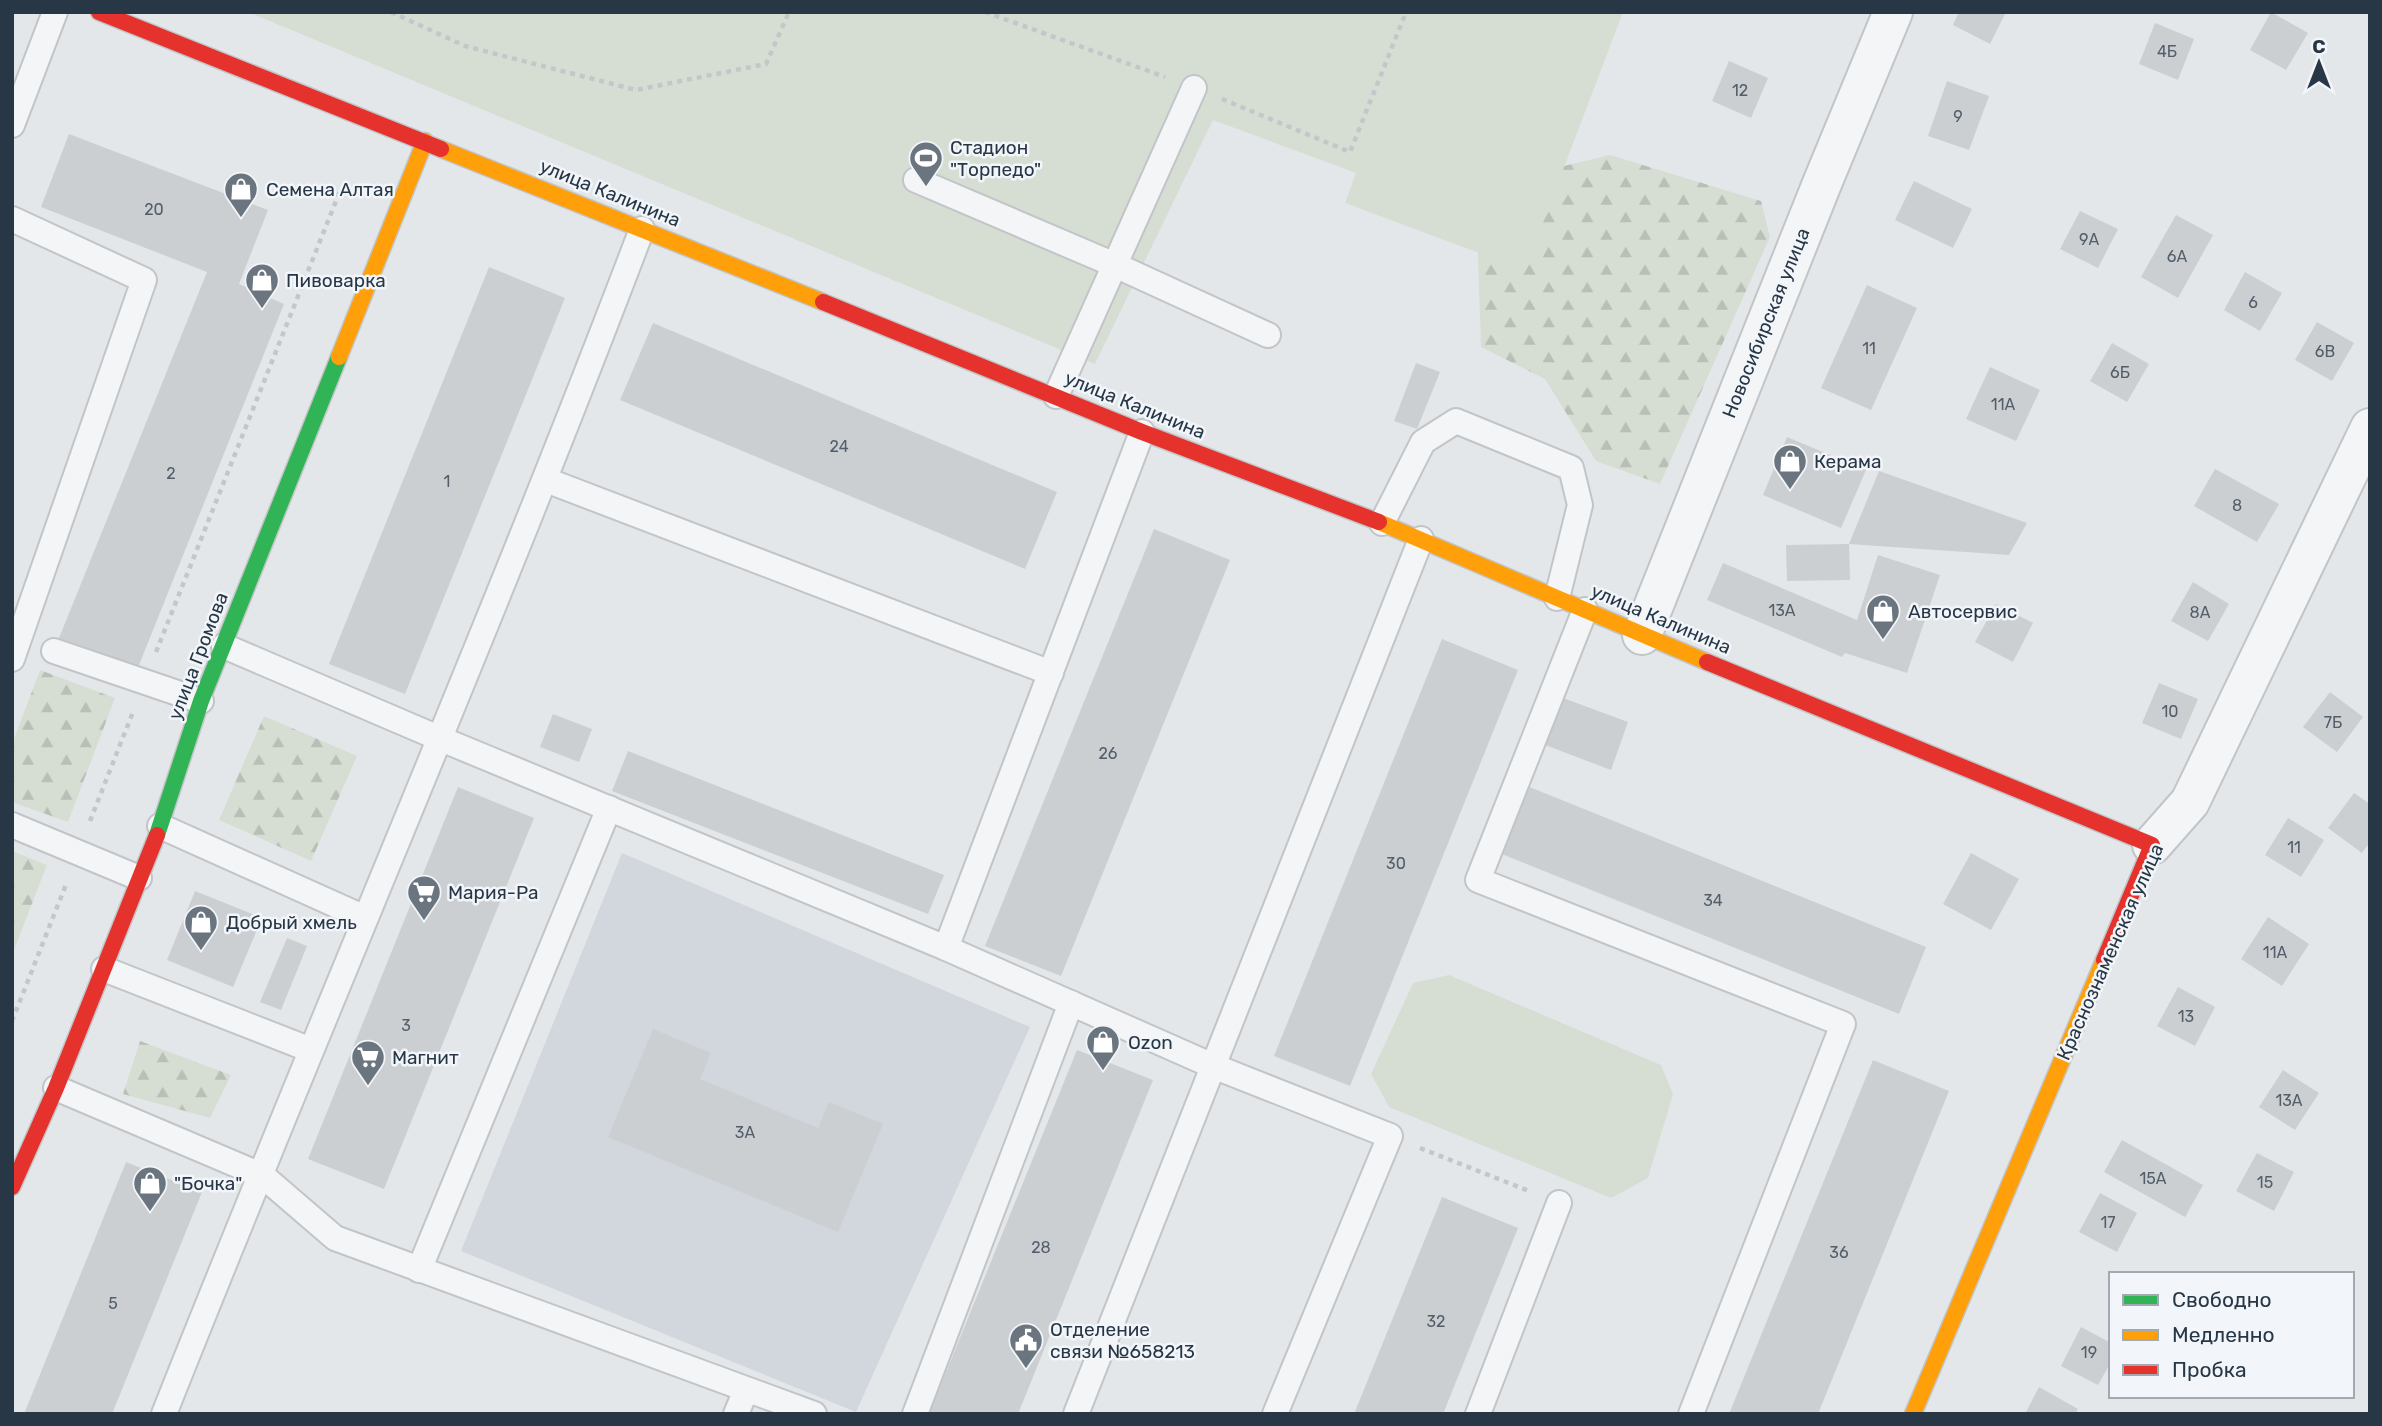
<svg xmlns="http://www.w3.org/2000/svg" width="2382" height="1426" viewBox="0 0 2382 1426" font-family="Rubik,sans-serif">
  <defs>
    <pattern id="forest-firs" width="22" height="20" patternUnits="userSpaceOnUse" patternTransform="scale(1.75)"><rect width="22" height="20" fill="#d6ded4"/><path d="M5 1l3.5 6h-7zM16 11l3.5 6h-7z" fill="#b8bfb7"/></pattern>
  </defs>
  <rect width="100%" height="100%" fill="#e4e7ea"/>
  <path fill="#d1d7dd" d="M622,853l408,174 -174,385 -395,-161z"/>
  <g fill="url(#forest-firs)">
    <path d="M1610,155l151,46 9,36 -110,247 -64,-23 -51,-82 -64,-32 -4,-118 36,-51z"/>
    <path d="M40,670l75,28 -47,124 -56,-20v-58z"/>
    <path d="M264,716l93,40 -46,105 -92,-41z"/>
    <path d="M12,851l35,14 -35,90z"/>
    <path d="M140,1041l91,34 -21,43 -87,-24z"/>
  </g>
  <g fill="#d6ded4">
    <path d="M248,12h1375l-98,258 -180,-67 11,-30 -143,-53 -118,244z"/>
    <path d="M1449,975l212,90 12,29 -25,84 -37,20 -222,-91 -18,-33 42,-91z"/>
  </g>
  <g fill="#cccfd2">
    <path d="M1959,12h47l-16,32 -37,-19z"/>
    <path d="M2271,12l37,21 -22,37 -36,-20z"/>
    <path d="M2155,23l39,16 -16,41 -39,-16z"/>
    <path d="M1729,61l39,17 -17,40 -39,-17z"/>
    <path d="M1947,81l42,15 -20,54 -41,-14z"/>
    <path d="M69,134l199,76 -29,74 45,20 -149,371 -78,-32 150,-371 -166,-65z"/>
    <path d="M1914,181l58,28 -19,39 -58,-28z"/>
    <path d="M2080,211l38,18 -20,39 -38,-19z"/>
    <path d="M2176,215l37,20 -35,63 -37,-21z"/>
    <path d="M489,267l76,31 -160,396 -76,-30z"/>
    <path d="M2245,272l37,21 -22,38 -36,-21z"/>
    <path d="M1867,285l50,23 -46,102 -50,-22z"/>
    <path d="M2317,322l37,21 -22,38 -37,-21z"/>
    <path d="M653,323l404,169 -32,77 -405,-169z"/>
    <path d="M2112,343l37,21 -22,38 -37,-21z"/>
    <path d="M1416,363l24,9 -23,57 -23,-8z"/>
    <path d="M1990,367l50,23 -24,51 -50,-22z"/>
    <path d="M1787,437l79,33 -25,58 -78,-33z"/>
    <path d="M2215,469l64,35 -22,38 -63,-36z"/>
    <path d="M1879,471l148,52 -18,32 -160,-11z"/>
    <path d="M1154,529l76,31 -169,416 -76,-30z"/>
    <path d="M1849,544l1,36 -63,1 -1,-36z"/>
    <path d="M1878,555l62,20 -33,98 -62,-20 -3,4 -135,-57 16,-37 134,57z"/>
    <path d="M2193,582l36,22 -21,37 -37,-20z"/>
    <path d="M1996,604l37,19 -20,39 -38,-20z"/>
    <path d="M1442,639l76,31 -168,416 -76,-30z"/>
    <path d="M2159,683l39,16 -17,40 -39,-16z"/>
    <path d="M2330,692l33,25 -26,35 -34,-25z"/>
    <path d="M1563,698l65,24 -17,48 -66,-25z"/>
    <path d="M553,714l39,15 -13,33 -39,-15z"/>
    <path d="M628,751l316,124 -16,39 -316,-123z"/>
    <path d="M1527,786l399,161 -27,67 -400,-161z"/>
    <path d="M458,787l76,31 -150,371 -76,-30z"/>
    <path d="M2354,793l16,11v38l-8,11 -34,-25z"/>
    <path d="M2288,818l36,22 -23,37 -36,-22z"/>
    <path d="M1971,853l48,26 -28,51 -48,-26z"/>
    <path d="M195,891l67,27 -29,69 -66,-27z"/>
    <path d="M2268,917l41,27 -27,42 -41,-27z"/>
    <path d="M287,938l20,8 -26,64 -21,-8z"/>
    <path d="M2178,987l37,20 -20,39 -38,-20z"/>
    <path d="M653,1029l58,24 -11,26 118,49 11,-26 54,22 -45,108 -230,-95z"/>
    <path d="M1077,1050l76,30 -135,334h-89z"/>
    <path d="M1873,1060l76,31 -131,323h-89z"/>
    <path d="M2283,1070l36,23 -24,37 -36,-23z"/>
    <path d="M2122,1140l81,45 -18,32 -81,-45z"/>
    <path d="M2257,1153l37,19 -20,39 -38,-20z"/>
    <path d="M126,1162l76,30 -90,222h-88z"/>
    <path d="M2100,1193l37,20 -20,39 -38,-20z"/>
    <path d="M1442,1197l76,31 -75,186h-89z"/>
    <path d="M2081,1327l30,16v19l-13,23 -37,-19z"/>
    <path d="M2039,1387l39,22 -3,5h-50z"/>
  </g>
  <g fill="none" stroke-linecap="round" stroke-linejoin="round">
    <g stroke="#c2c5c8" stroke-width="28">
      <g id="lane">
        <path d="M12,125l43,-113"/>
        <path d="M916,180l199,85 153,70"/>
        <path d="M12,219l132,61 -132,379"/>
        <path d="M1056,396l138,-308"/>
        <path d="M546,480l505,193"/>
        <path d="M1382,523l41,-81 33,-21 115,47 9,37 -23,93"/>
        <path d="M1585,610l-107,270 365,144 -152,390"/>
        <path d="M224,646l217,93 505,209 267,118 177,70 -115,278"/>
        <path d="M54,651l147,50"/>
        <path d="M12,825l127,53"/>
        <path d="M160,826l205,92"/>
        <path d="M946,948l196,-516"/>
        <path d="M104,969l207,81"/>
        <path d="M56,1088l207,88 72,62 479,176"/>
        <path d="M419,1270l190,-462"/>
        <path d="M164,1414c157,-396 327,-787 478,-1185"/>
        <path d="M736,1414l10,-24"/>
        <path d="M915,1414l156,-411"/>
        <path d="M1076,1414l345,-875"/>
        <path d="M1478,1414l81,-211"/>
      </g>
    </g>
    <g stroke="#c2c5c8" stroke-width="42">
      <g id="street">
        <path d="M1642,635l179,-449 72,-174"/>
        <path d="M2152,845l38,-43 180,-374"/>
      </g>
    </g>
    <g stroke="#c2c5c8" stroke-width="19">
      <path id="fast" d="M157,835l44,-134 138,-344"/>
    </g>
    <g stroke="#c2c5c8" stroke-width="19">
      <g id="slow">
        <path d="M441,149l382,153"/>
        <path d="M339,357l86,-216"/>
        <path d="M1379,522l328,140"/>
        <path d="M1913,1414l191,-454"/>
      </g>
    </g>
    <g stroke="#c2c5c8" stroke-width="19">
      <g id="jam">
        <path d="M99,12l342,137"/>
        <path d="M823,302l319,130 237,90"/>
        <path d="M1707,662l445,183 -48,115"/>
        <path d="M12,1187l44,-99 101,-253"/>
      </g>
    </g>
    <g stroke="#c2c7ca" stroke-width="4.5" stroke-dasharray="5 5" stroke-linecap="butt">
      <path d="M391,12l74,34 171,44 130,-26 23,-52"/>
      <path d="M985,12l180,65"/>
      <path d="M1222,99l128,53 56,-140"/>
      <path d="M156,652l184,-461"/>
      <path d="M90,821l43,-109"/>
      <path d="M12,1021l55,-139"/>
      <path d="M1420,1148l109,43"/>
    </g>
    <use href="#lane" stroke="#f3f5f6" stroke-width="24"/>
    <use href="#street" stroke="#f3f5f6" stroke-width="38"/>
    <use href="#fast" stroke="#30b455" stroke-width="16"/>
    <use href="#slow" stroke="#ff9f0a" stroke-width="16"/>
    <use href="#jam" stroke="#e5322d" stroke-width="16"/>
  </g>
  <defs>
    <g id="stadium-pin" transform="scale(1.75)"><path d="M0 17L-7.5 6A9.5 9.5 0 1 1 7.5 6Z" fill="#6a757f" stroke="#f2f5f9"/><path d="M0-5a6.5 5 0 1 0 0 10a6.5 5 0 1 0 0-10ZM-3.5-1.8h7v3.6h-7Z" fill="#fff"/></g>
    <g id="shop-pin" transform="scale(1.75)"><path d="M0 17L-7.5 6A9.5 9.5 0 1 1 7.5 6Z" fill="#6a757f" stroke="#f2f5f9"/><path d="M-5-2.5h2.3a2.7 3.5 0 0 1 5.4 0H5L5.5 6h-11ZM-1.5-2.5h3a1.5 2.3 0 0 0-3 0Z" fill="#fff"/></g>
    <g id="supermarket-pin" transform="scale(1.75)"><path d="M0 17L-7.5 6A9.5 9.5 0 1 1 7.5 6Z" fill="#6a757f" stroke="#f2f5f9"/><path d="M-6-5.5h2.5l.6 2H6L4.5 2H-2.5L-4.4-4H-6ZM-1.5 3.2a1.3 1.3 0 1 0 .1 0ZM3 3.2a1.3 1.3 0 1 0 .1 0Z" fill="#fff"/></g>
    <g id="civic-pin" transform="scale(1.75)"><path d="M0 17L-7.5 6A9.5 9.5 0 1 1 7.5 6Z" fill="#6a757f" stroke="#f2f5f9"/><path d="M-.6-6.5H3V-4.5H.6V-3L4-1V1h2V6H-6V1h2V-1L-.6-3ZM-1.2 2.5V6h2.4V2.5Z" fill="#fff"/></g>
  </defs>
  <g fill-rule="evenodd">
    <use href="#stadium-pin" x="926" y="158"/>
    <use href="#shop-pin" x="241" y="189"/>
    <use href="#shop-pin" x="262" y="280"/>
    <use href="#shop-pin" x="1790" y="461"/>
    <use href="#shop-pin" x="1883" y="611"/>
    <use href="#supermarket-pin" x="424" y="892"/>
    <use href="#shop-pin" x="201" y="922"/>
    <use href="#shop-pin" x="1103" y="1042"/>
    <use href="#supermarket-pin" x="368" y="1057"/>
    <use href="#shop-pin" x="150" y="1183"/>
    <use href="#civic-pin" x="1026" y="1340"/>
  </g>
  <g text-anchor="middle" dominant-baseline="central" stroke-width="5" stroke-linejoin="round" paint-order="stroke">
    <g font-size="16" fill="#525e6a">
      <text x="2167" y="51">4Б</text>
      <text x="1740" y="90">12</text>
      <text x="1958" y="116">9</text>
      <text x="154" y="209">20</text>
      <text x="2089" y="239">9А</text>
      <text x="2177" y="256">6А</text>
      <text x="2253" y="302">6</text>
      <text x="1869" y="348">11</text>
      <text x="2325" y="351">6В</text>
      <text x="2120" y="372">6Б</text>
      <text x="2003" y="404">11А</text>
      <text x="839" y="446">24</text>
      <text x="171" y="473">2</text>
      <text x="447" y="481">1</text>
      <text x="2237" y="505">8</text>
      <text x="1782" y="610">13А</text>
      <text x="2200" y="612">8А</text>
      <text x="2170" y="711">10</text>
      <text x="2333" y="722">7Б</text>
      <text x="1108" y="753">26</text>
      <text x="2294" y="847">11</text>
      <text x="1396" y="863">30</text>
      <text x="1713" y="900">34</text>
      <text x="2275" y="952">11А</text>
      <text x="2186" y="1016">13</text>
      <text x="406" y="1025">3</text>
      <text x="2289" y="1100">13А</text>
      <text x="745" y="1132">3А</text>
      <text x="2153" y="1178">15А</text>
      <text x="2265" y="1182">15</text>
      <text x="2108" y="1222">17</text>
      <text x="1041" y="1247">28</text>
      <text x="1839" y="1252">36</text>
      <text x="113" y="1303">5</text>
      <text x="1436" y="1321">32</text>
      <text x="2089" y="1352">19</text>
    </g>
    <g font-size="19" fill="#283746" stroke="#f2f5f9" text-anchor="start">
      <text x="950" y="147">Стадион<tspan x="950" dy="22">"Торпедо"</tspan></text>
      <text x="266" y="189">Семена Алтая</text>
      <text x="286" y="280">Пивоварка</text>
      <text x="1814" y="461">Керама</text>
      <text x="1908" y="611">Автосервис</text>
      <text x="448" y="892">Мария-Ра</text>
      <text x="226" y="922">Добрый хмель</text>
      <text x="1128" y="1042">Ozon</text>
      <text x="392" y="1057">Магнит</text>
      <text x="174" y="1183">"Бочка"</text>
      <text x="1050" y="1329">Отделение<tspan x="1050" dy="22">связи №658213</tspan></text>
    </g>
    <g font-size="19" fill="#283746" stroke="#f2f5f9">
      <text transform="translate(610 193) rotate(22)">улица Калинина</text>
      <text transform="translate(1766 323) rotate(-68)">Новосибирская улица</text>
      <text transform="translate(1135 405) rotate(22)">улица Калинина</text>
      <text transform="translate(1661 619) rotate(23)">улица Калинина</text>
      <text transform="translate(198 656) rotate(-69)">улица Громова</text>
      <text transform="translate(2110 952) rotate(-66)">Краснознаменская улица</text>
    </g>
  </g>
  <rect width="2382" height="1426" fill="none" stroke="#283746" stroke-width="28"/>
  <rect x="2109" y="1272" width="245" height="126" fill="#f2f5f9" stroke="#a1a9b1" stroke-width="2"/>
  <rect x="2123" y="1295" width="35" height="10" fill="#30b455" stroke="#a1a9b1" stroke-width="2"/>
  <text x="2172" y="1307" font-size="21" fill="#283746">Свободно</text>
  <rect x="2123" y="1330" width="35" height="10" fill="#ff9f0a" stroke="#a1a9b1" stroke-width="2"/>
  <text x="2172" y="1342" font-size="21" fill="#283746">Медленно</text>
  <rect x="2123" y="1365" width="35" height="10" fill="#e5322d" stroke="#a1a9b1" stroke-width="2"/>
  <text x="2172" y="1377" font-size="21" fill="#283746">Пробка</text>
  <g transform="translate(2319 63)" stroke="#f2f5f9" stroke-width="5" paint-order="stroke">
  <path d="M0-5L12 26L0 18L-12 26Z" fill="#283746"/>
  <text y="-10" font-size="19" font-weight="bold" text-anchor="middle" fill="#283746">С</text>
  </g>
</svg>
